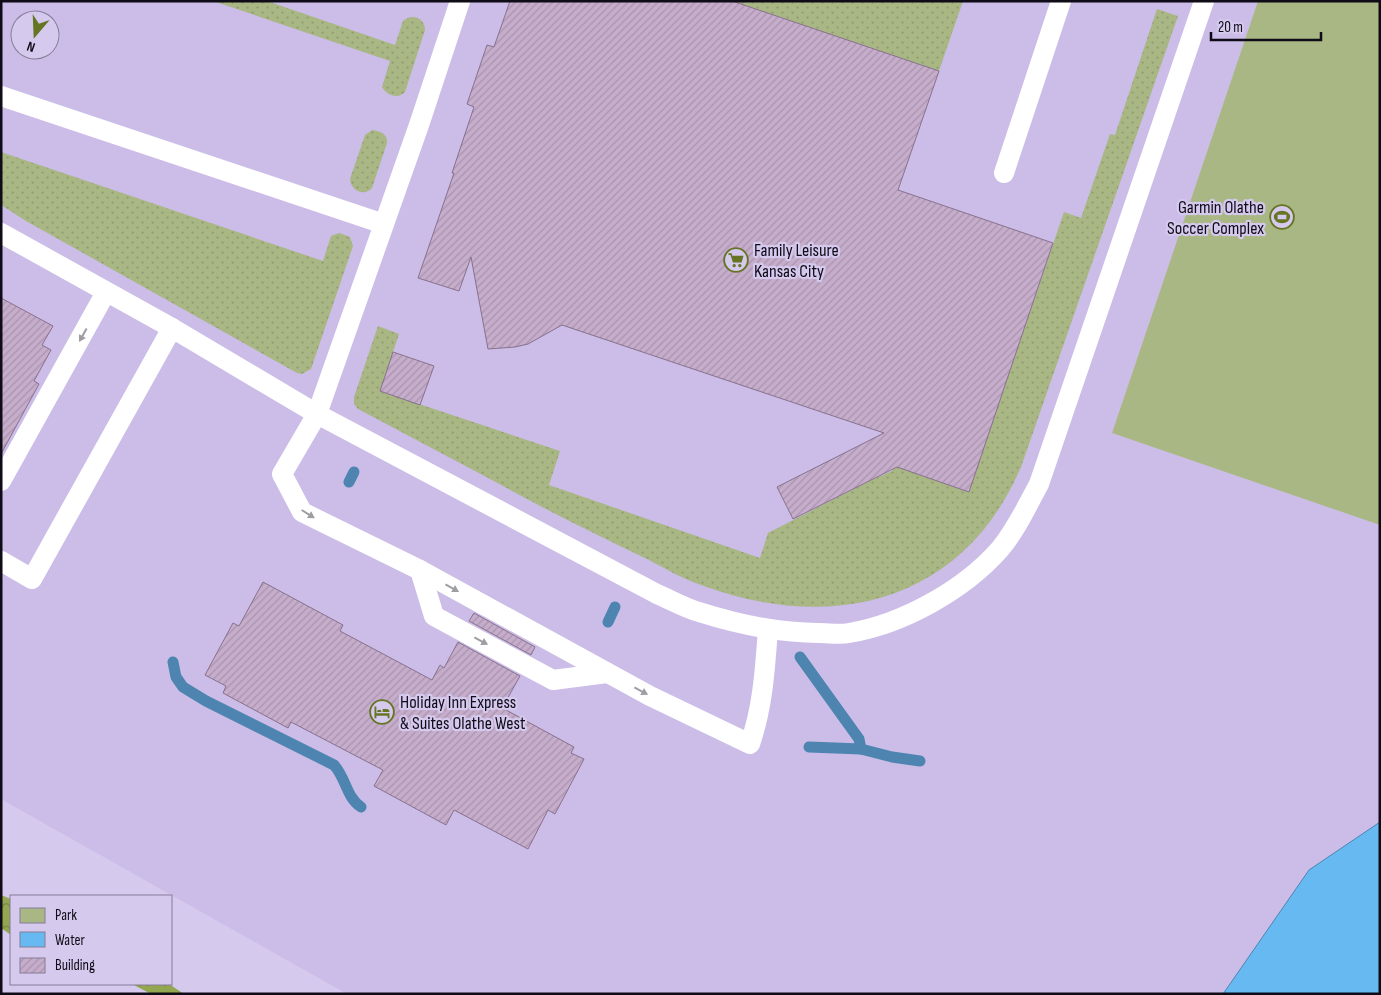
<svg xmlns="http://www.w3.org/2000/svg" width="1381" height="995" viewBox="0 0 1381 995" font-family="'Sofia Sans Condensed',sans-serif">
  <defs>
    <pattern id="grass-dots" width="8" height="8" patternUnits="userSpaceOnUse" patternTransform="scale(1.25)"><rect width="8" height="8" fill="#a9b784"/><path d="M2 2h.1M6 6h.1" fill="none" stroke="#909c71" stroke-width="1.8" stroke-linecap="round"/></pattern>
    <pattern id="forest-crowns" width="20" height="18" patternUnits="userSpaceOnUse" patternTransform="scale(1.25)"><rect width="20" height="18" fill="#93a751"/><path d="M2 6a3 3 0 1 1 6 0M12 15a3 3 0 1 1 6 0" fill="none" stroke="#768642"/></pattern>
    <pattern id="building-hatch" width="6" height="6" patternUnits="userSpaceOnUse" patternTransform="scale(1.25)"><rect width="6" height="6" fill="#c6adcb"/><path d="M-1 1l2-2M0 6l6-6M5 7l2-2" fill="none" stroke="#a994ae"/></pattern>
  </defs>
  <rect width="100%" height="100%" fill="#d5c9ed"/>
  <path fill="#cbbde8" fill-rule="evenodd" d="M1,1h1257l-146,432 268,92v469h-1033l-346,-195zM20,20h30v30h-30z"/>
  <g fill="url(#grass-dots)">
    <path d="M213,1h54l128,44 8,-24c9,-8 22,-3 22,9l-20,62c-7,8 -19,3 -23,-5l8,-26z"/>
    <path d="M732,1h231l-24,70z"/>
    <path d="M1157,9l21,7 -157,451c-58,136 -189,167 -320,118 -18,-6 -35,-16 -52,-25 -36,-17 -72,-35 -107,-53 -61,-33 -122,-65 -184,-98l-4,-5v-7l24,-71 21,8 -19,57 180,60 -11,34 211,73 8,-25 101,-52 23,-10 2,-6 74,27 96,-280 17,6 29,-84 5,1z"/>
    <path d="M372,130c8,1 16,4 15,13l-15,45c-8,9 -21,3 -22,-9l15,-44z"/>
    <path d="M1,152l322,109 8,-25 8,-3 11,4 3,9 -42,123 -9,5 -5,-1 -271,-152 -25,-16z"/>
  </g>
  <g fill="url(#forest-crowns)">
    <path d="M1,895l10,4v36l-10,-7z"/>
    <path d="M132,984h37l15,10h-33z"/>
  </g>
  <path fill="#a9b784" d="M1258,1h122v524l-268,-92z"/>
  <path fill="#67b9f1" stroke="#4d85b0" d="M1380,822v172h-157l86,-124z"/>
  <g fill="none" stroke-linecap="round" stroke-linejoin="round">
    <g stroke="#4d85b0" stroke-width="11">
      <path d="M349,482l5,-10"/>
      <path d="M608,622l7,-15"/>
      <path d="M800,657l59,82 2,10"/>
      <path d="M173,662l3,15 7,10 23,14 128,64c12,13 12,32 27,42"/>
      <path d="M809,747l52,2 31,8 28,4"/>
    </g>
  </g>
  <g fill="url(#building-hatch)" stroke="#88718d">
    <path d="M510,1h222l207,70 -41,119 155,53 -84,249 -72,-25 -104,52 -16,-32 107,-54 -322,-108 -34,19 -13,3 -27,2 -17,-92 -12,34 -41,-13 36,-105h-2l22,-66 -7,-3 20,-59 7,2z"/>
    <path d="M1,298l52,28 -11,19 9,5 -17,31 5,3 -38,70z"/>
    <path d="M393,352l41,14 -14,39 -40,-14z"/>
    <path d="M263,582l80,43 -3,6 92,49 8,-15 4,3 14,-26 62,34 -14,25 4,2 -4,7 68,37 -3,6 13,6 -29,55 -7,-4 -20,39 -74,-39 -8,15 -72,-39 9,-16 -92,-48 -3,6 -65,-35 3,-7 -21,-11 28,-52 6,3z"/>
    <path d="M474,613l61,34 -4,8 -62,-34z"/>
  </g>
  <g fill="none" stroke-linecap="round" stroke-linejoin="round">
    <g stroke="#fff" stroke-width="20">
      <path d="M460,1l-41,124 -102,289 -35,60 20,38 118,58 230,126 100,48c13,-38 15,-75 18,-115"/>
      <path d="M1,96l383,128"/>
      <path d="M1004,173l57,-172"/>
      <path d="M1,233l171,95 145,86 340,180c14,6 28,14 42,18 38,12 79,21 120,21 10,0 21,2 30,0 54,-9 115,-43 151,-84 16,-19 27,-43 39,-65l165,-483"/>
      <path d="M1,481l105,-189"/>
      <path d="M1,561l31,18 140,-251"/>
      <path d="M420,570l14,46 119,64 54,-7"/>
    </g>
  </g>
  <defs><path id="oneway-solid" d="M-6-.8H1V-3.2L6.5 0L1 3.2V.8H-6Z" transform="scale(1.25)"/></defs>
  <g fill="#9f9da2">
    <use href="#oneway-solid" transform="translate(83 335) rotate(119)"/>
    <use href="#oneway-solid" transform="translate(308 514) rotate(32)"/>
    <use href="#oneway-solid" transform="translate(452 588) rotate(29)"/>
    <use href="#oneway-solid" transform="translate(481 641) rotate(28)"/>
    <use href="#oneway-solid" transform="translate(641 691) rotate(28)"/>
  </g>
  <defs>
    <g id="stadium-ring" transform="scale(1.25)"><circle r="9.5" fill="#d5c9ed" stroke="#657523" stroke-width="1.5"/><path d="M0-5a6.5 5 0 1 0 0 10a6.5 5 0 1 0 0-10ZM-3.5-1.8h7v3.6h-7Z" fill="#657523"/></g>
    <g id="supermarket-ring" transform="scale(1.25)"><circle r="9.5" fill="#d5c9ed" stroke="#657523" stroke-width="1.5"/><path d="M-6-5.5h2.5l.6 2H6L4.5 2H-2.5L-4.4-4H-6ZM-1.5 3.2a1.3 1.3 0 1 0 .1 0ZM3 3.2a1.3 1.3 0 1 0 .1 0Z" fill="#657523"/></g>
    <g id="hotel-ring" transform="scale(1.25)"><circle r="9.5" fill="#d5c9ed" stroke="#657523" stroke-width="1.5"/><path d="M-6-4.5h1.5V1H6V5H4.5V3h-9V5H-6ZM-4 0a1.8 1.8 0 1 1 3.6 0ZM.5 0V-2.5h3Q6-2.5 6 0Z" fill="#657523"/></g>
  </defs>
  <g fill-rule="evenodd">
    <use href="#stadium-ring" x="1282" y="217"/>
    <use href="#supermarket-ring" x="736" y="260"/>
    <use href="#hotel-ring" x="382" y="712"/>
  </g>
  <g text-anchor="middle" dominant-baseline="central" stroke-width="4.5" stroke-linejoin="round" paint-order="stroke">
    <g font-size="18" fill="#0f0b17" stroke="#d5c9ed" text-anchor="start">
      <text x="1264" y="207" text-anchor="end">Garmin Olathe<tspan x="1264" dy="21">Soccer Complex</tspan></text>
      <text x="754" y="250">Family Leisure<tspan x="754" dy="21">Kansas City</tspan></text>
      <text x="400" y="702">Holiday Inn Express<tspan x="400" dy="21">&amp; Suites Olathe West</tspan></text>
    </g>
  </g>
  <rect width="1381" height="995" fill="none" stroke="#0f0b17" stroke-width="5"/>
  <rect x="10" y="895" width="162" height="90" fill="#d5c9ed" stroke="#867d97"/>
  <rect x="20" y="908" width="25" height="15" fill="#a9b784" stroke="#867d97"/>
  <text x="55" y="920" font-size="15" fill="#0f0b17">Park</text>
  <rect x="20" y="932" width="25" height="15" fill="#67b9f1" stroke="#867d97"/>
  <text x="55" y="945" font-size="15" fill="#0f0b17">Water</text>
  <rect x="20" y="958" width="25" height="15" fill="url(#building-hatch)" stroke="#867d97"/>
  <text x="55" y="970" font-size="15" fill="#0f0b17">Building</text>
  <g transform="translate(35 35) rotate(199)"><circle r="24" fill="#d5c9ed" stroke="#867d97"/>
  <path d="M0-4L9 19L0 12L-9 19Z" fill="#657523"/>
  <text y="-8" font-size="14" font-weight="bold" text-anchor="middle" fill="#0f0b17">N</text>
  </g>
  <path d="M1211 32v8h110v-8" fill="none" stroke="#0f0b17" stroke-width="2.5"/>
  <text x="1218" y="32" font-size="15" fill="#0f0b17" stroke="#d5c9ed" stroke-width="4" paint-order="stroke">20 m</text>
</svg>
